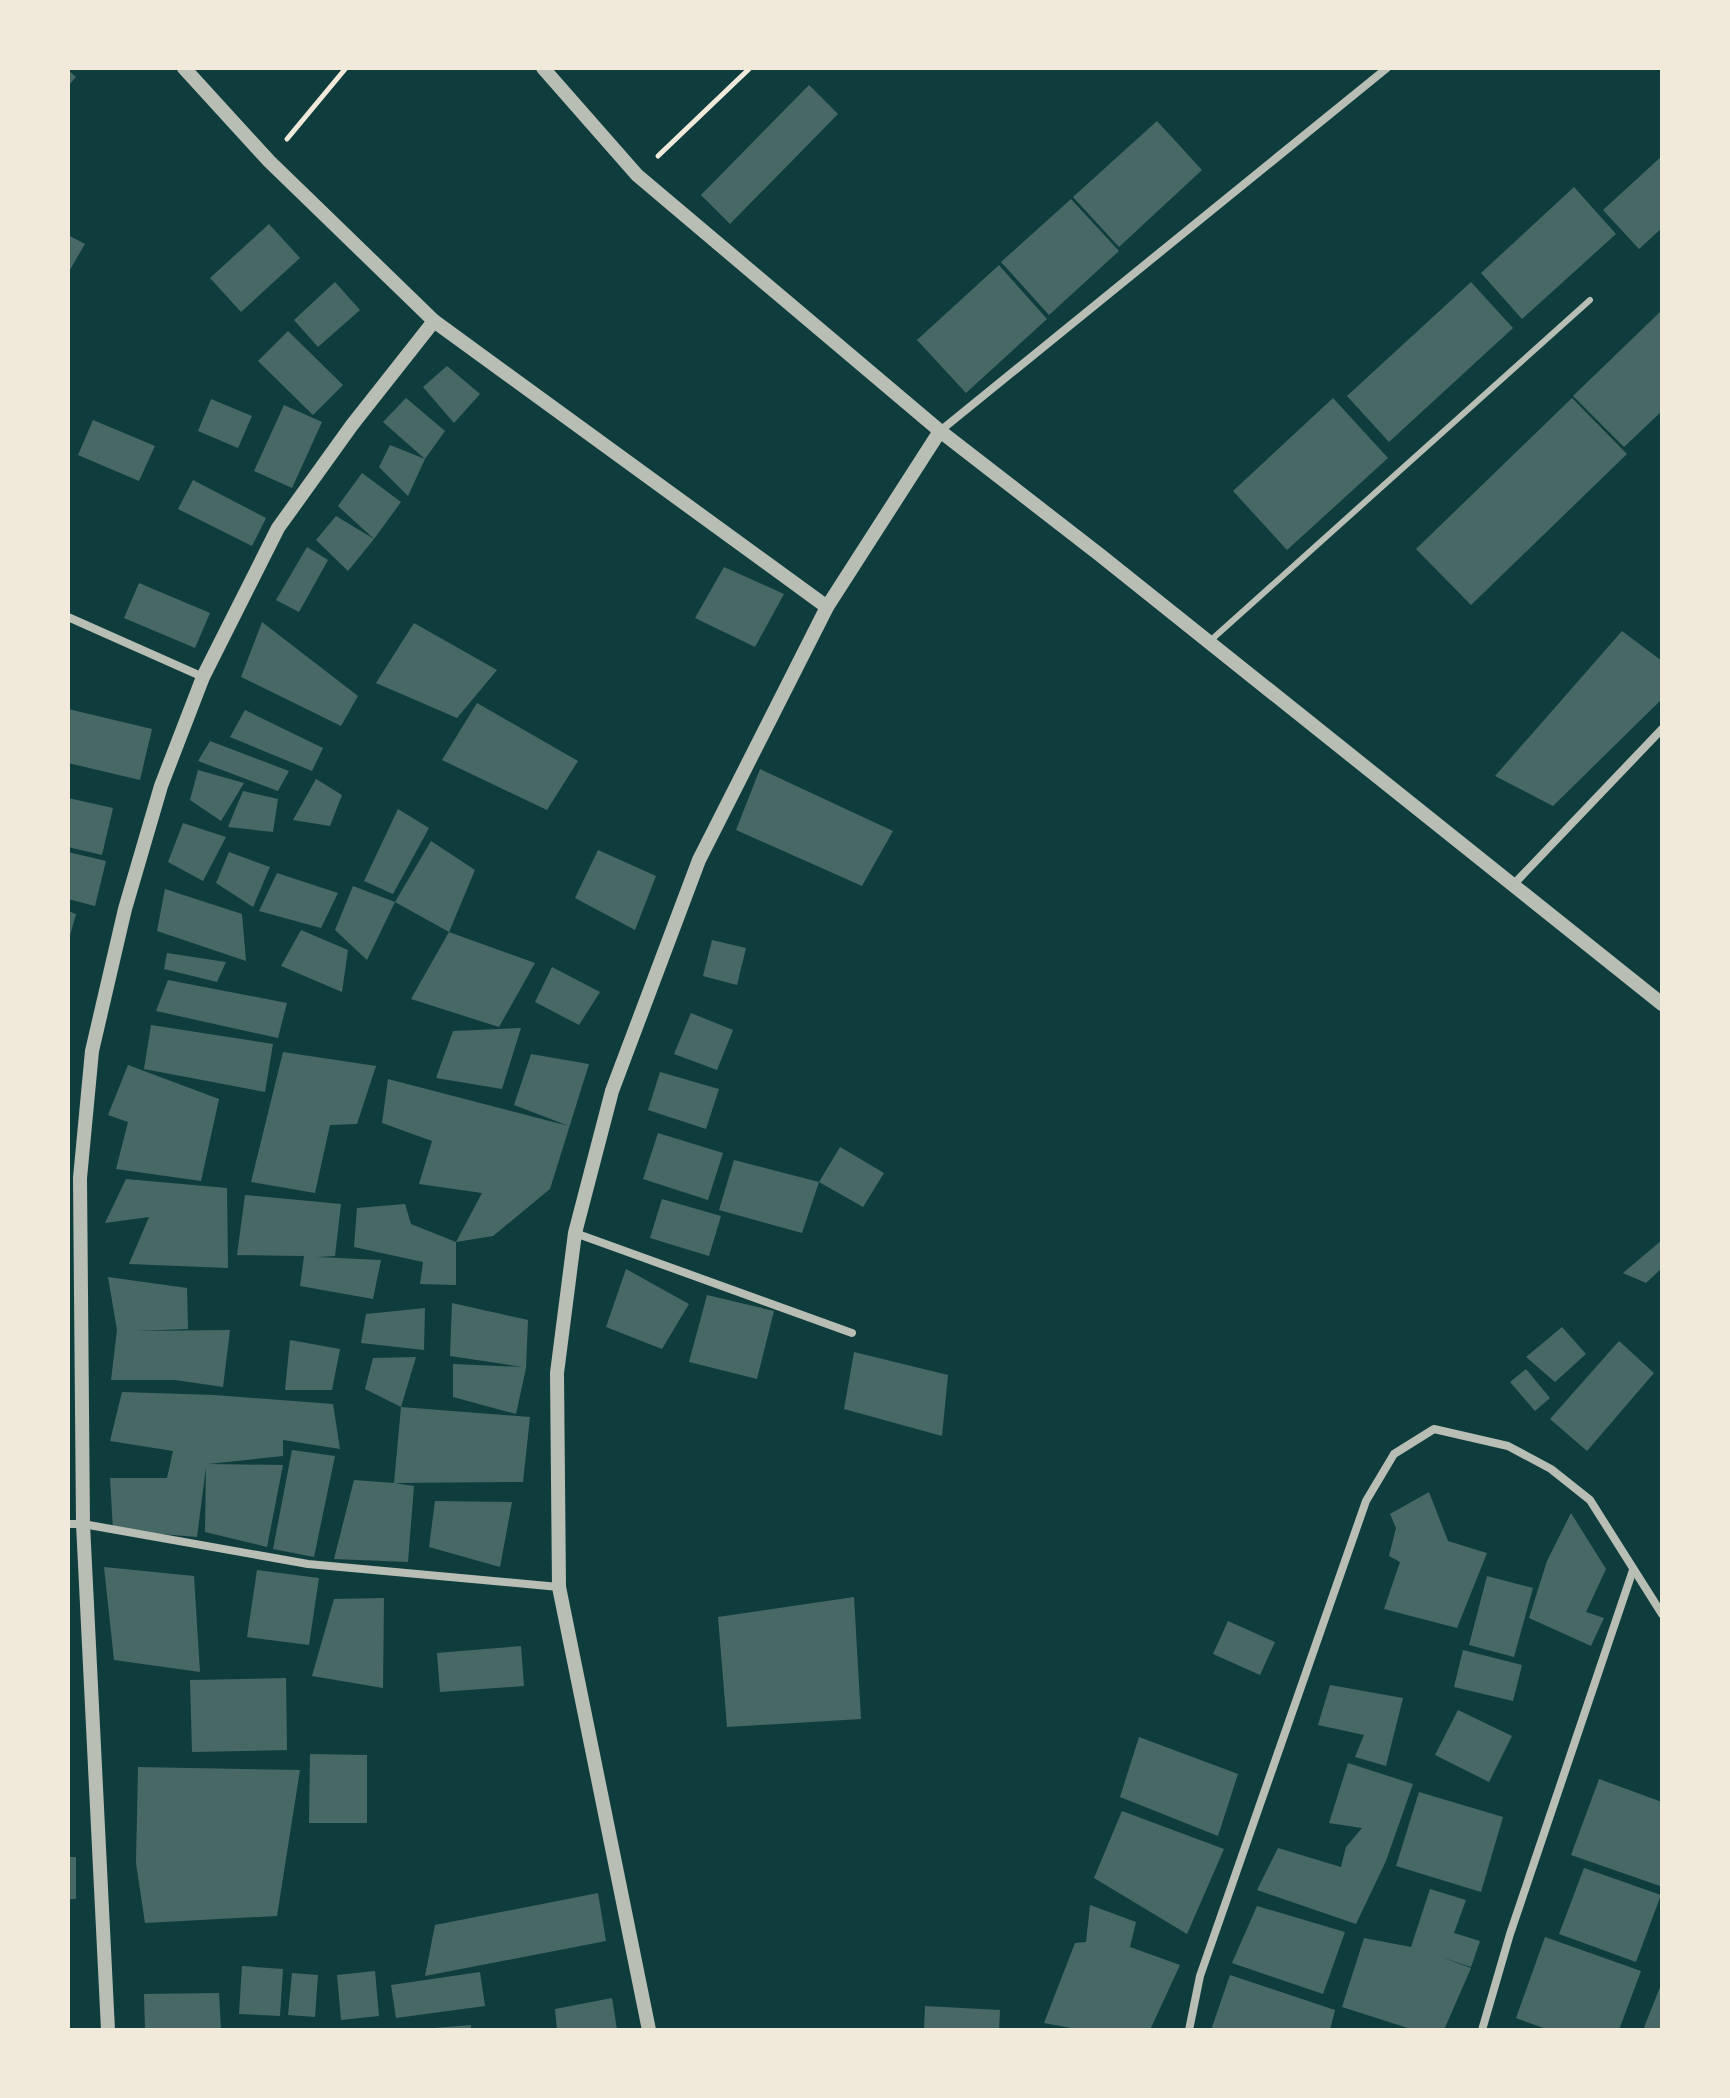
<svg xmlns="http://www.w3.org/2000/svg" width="1730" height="2098" viewBox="0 0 1730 2098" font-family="'DejaVu Sans',sans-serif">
  <rect width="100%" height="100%" fill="#0f3d3e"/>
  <g fill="#486865">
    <path d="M68,70l8,7 -8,9z"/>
    <path d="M809,85l29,29 -108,110 -29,-29z"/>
    <path d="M1157,121l45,49 -83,77 -46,-50z"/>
    <path d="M1662,156v72l-23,21 -36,-39z"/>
    <path d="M1574,187l42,47 -94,85 -41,-46z"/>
    <path d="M1071,199l48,52 -70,64 -48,-53z"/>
    <path d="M269,224l31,34 -59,54 -31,-34z"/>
    <path d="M68,235l17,9 -17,29z"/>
    <path d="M999,265l48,54 -81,74 -49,-53z"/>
    <path d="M335,282l25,28 -42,37 -24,-27z"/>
    <path d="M1471,282l42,46 -124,114 -42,-46z"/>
    <path d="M1660,312l2,99 -38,36 -51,-51z"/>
    <path d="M288,331l55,54 -30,30 -55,-54z"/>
    <path d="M447,366l33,28 -26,29 -31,-36z"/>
    <path d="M406,398l39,33 -20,28 -42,-37z"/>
    <path d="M1333,398l55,60 -101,92 -54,-59z"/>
    <path d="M1572,398l55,56 -156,151 -55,-56z"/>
    <path d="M211,399l41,17 -14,32 -40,-17z"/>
    <path d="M284,405l38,17 -30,66 -38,-17z"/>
    <path d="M93,420l62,26 -16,35 -61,-26z"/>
    <path d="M390,445l35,14 -17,37 -29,-29z"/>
    <path d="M362,473l39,29 -27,37 -36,-33z"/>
    <path d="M193,480l73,38 -14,28 -74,-37z"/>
    <path d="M336,516l38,23 -26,32 -32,-31z"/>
    <path d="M307,547l21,13 -29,52 -23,-12z"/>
    <path d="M724,567l60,27 -29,53 -60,-29z"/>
    <path d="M139,583l71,30 -15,35 -71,-30z"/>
    <path d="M262,622l96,74 -17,30 -100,-49z"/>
    <path d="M414,623l83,47 -40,48 -81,-35z"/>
    <path d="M1622,631l40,30v38l-109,107 -58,-30z"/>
    <path d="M477,703l101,58 -31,49 -105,-50z"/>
    <path d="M68,709l84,20 -12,51 -72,-17z"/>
    <path d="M245,710l78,38 -11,23 -82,-34z"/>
    <path d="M210,741l79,30 -11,20 -80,-30z"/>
    <path d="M760,769l133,62 -31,55 -126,-56z"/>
    <path d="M198,770l46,13 -23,38 -31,-21z"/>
    <path d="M316,779l26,16 -12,31 -37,-6z"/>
    <path d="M243,791l35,8 -5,33 -45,-5z"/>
    <path d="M68,798l45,10 -11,47 -34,-8z"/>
    <path d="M398,809l31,19 -36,66 -29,-13z"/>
    <path d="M183,823l43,14 -23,44 -35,-19z"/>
    <path d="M431,841l44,29 -26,62 -54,-30 -28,58 -32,-30 18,-44 42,16z"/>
    <path d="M598,850l58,26 -21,54 -60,-32z"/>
    <path d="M68,852l38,9 -11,45 -27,-7z"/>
    <path d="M229,852l41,15 -17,40 -37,-24z"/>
    <path d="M277,873l61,20 -17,35 -62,-17z"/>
    <path d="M165,889l77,25 4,47 -89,-30z"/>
    <path d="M68,911l8,3 -7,25 -1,-1z"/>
    <path d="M301,930l47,20 -6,42 -61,-26z"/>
    <path d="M449,932l86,31 -36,64 -88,-28z"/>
    <path d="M712,940l34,8 -9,37 -34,-9z"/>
    <path d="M167,953l59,9 -9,20 -53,-13z"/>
    <path d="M552,967l48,25 -21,33 -44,-23z"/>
    <path d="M168,980l119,23 -9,35 -122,-27z"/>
    <path d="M691,1013l42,17 -16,40 -43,-16z"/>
    <path d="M151,1025l122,19 -8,48 -121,-23z"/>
    <path d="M521,1028l-19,61 -66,-11 17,-47z"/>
    <path d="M283,1052l93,14 -19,58 -27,1 -15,68 -64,-11z"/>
    <path d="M531,1054l58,10 -39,125 -57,47 -37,6v43l-36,-1 3,-22 -69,-15 3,-39 48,-4 6,20 45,18 26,-49 -63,-9 13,-43 -50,-18 6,-44 181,47 -55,-21z"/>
    <path d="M128,1065l91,34 -18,82 -85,-12 12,-47 -20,-7z"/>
    <path d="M660,1072l59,17 -13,40 -58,-19z"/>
    <path d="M658,1133l65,20 -15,47 -65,-21z"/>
    <path d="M840,1147l44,26 -21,34 -44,-25z"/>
    <path d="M734,1160l85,22 -17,51 -83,-23z"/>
    <path d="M126,1179l101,9 1,80 -99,-4 20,-47 -44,6z"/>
    <path d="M245,1195l96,9 -6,52 -18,1 64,3 -8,39 -73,-13 4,-30 -67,-1z"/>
    <path d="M662,1199l59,17 -12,40 -59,-18z"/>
    <path d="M1662,1240v28l-16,15 -23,-10z"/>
    <path d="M626,1269l63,35 -27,45 -56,-22z"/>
    <path d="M108,1277l79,11 1,41 -52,2 94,-1 -7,57 -48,-7h-64l6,-50z"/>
    <path d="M707,1295l67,16 -17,68 -68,-17z"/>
    <path d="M452,1303l76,17 -2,48 -10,46 -63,-17v-33l70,3 -73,-11z"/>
    <path d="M425,1308l-1,42 -63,-7 5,-29z"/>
    <path d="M1562,1327l24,27 -31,28 -29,-25z"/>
    <path d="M290,1340l50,9 -8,41h-47z"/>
    <path d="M1619,1341l35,32 -67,78 -37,-32z"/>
    <path d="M854,1352l94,23 -6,61 -98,-27z"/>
    <path d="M416,1357l-15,50 -36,-18 8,-31z"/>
    <path d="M1526,1369l24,29 -15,13 -25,-29z"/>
    <path d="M122,1392l92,3 119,9 7,45 -57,-9v16l-75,8 75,1 -16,82 -62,-15 1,-65 -9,70 -84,-7 -3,-52h57l6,-27 -63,-10z"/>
    <path d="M401,1407l129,10 -7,65 -129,1 20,3 -6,76 -74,-3 20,-79 40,3z"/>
    <path d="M292,1450l43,6 -21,101 -41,-8z"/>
    <path d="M1429,1492l19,49 39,12 -30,75 -73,-19 16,-47 -11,-6 7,-28 -6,-14z"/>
    <path d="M435,1501l77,1 -12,65 -71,-20z"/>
    <path d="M1571,1513l35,56 -20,43 18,6 -13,28 -62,-28 18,-57z"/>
    <path d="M104,1567l90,9 6,96 -86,-12z"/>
    <path d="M257,1570l62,8 -10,67 -62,-8z"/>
    <path d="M1487,1576l46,12 -19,69 -45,-12z"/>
    <path d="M854,1597l7,122 -134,8 -9,-110z"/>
    <path d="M384,1598l-1,90 -71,-12 22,-77z"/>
    <path d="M1228,1621l47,21 -15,33 -47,-21z"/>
    <path d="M521,1646l3,40 -84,6 -3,-39z"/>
    <path d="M1463,1650l59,15 -9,36 -59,-14z"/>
    <path d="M286,1678l1,72 -95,2 -2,-72z"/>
    <path d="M1330,1685l73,13 -17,68 -31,-9 9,-22 -46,-10z"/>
    <path d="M1458,1710l54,26 -23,46 -54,-27z"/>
    <path d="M1139,1737l99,37 -20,62 -98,-39z"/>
    <path d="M310,1754l57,1v68h-58z"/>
    <path d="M1348,1763l65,21 -27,77 -30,63 -99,-34 21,-42 63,19 5,-20 16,-19 -33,-5z"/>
    <path d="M138,1767l162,3 -23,146 -132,7 -9,-60z"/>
    <path d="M1599,1779l63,23 -2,84 -89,-31z"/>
    <path d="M1419,1792l84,25 -22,75 -85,-26z"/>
    <path d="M1122,1811l102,38 -37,85 -93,-56z"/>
    <rect x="68" y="1857" width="8" height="42"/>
    <path d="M1584,1868l77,27 -25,67 -77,-28z"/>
    <path d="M1430,1889l36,11 -12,33 26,8 -9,26 -30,-10 30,11 -27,62h-30l-72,-23 22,-69 47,9z"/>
    <path d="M598,1893l8,48 -181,35 10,-51z"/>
    <path d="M1090,1905l46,17 -6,25 50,18 -30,65h-68l-38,-7 31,-80 11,-1z"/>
    <path d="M1257,1906l88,26 -22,62 -91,-31z"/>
    <path d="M1545,1937l96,34 -22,59h-70l-33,-12z"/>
    <path d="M242,1966l41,3 -3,47 -41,-2z"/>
    <path d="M375,1971l4,45 -38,4 -4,-45z"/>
    <path d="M480,1972l5,34 -89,12 -5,-33z"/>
    <path d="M292,1973l26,2 -3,42 -27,-2z"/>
    <path d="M1230,1975l105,35 -5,20h-119z"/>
    <path d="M1662,1982v48h-19z"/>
    <path d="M219,1993l2,37h-76l-1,-36z"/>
    <path d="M612,1998l5,32h-60l-2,-21z"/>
    <path d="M925,2006l75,4 -1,20h-75z"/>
    <path d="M471,2025v5h-37v-2z"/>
  </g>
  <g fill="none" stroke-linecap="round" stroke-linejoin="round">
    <g stroke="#f1e9da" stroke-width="5">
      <path d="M287,139l59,-71"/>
      <path d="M658,156l92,-88"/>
    </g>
    <path stroke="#b8beb3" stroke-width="6" d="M1210,641l380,-341"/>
    <g stroke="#b8beb3" stroke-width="8">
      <path d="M940,431l447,-363"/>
      <path d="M68,617l135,60"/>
      <path d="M1513,885l149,-156"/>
      <path d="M575,1233l277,100"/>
      <path d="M68,1524h15l225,40 251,23"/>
      <path d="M1189,2030l11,-54 166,-475 28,-47 40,-25 74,17 43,23 39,31 72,114"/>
      <path d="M1482,2030l28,-96 123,-364"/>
    </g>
    <g stroke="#b8beb3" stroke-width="14">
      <path d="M184,68l85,93 165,160 393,286"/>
      <path d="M543,68l94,107 303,256 160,124 562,449"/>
      <path d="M108,2030l-25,-506 -3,-346 12,-127 33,-142 36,-123 42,-109 75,-149 74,-103 82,-104"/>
      <path d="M649,2030l-90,-443 -2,-214 18,-140 37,-142 87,-231 128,-253 113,-176"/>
    </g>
  </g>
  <rect width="1730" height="2098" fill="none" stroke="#f1e9da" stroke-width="140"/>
</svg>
